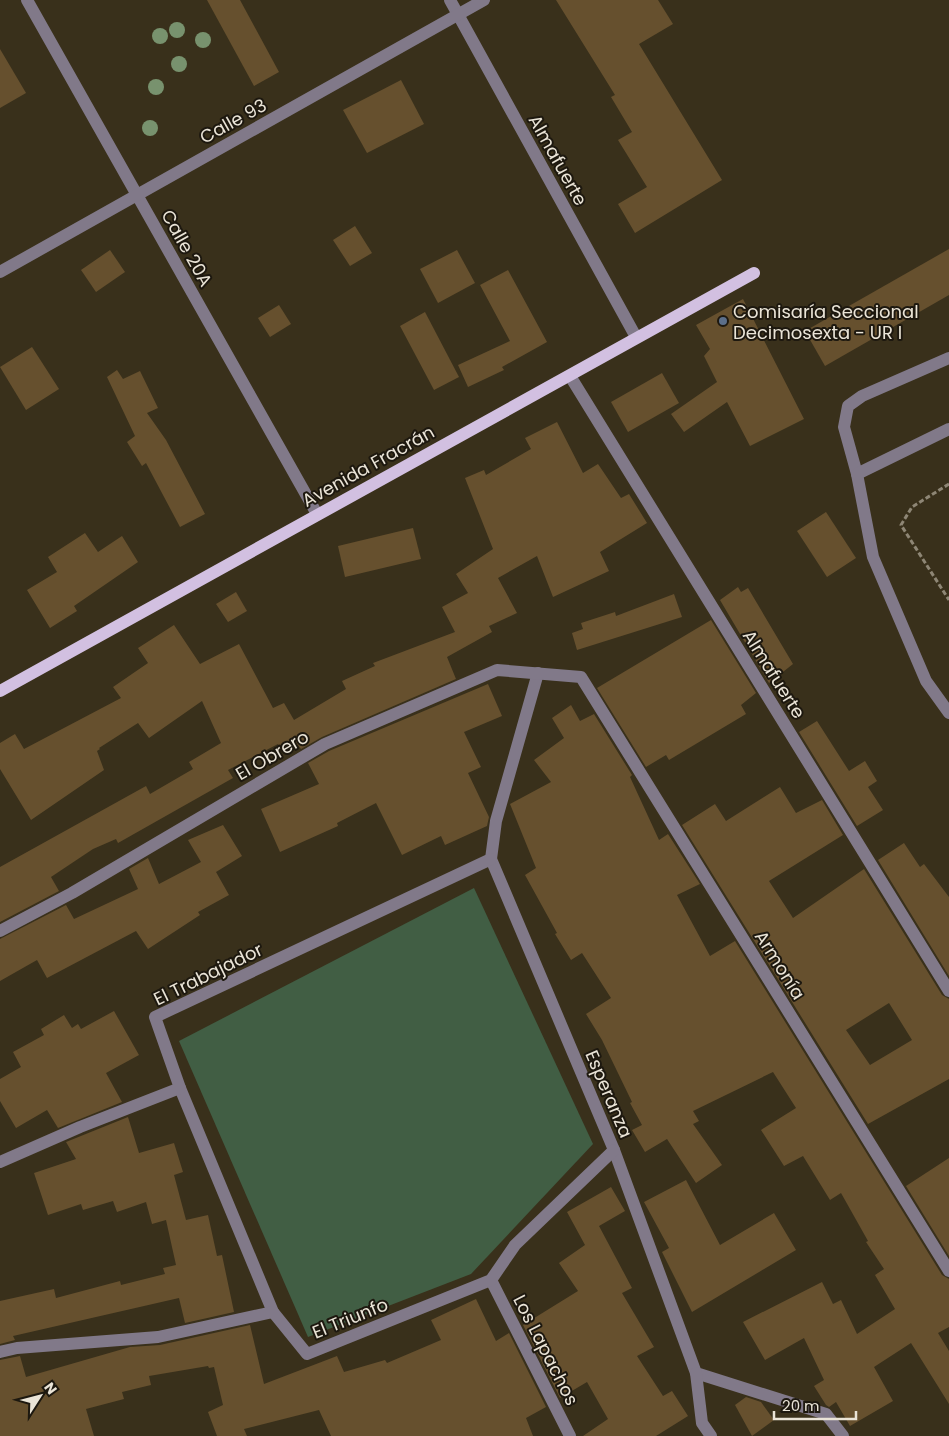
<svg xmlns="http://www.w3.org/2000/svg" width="949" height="1436" viewBox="0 0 949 1436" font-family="Poppins,sans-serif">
  <rect width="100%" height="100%" fill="#39301b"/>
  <path fill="#415e44" d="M474,888l119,256 -122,130 -163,63 -129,-296z"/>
  <g fill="#66502e" fill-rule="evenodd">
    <path d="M207,0h33l39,72 -25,14z"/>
    <path d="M556,0h102l15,24 -34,20 83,136 -87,53 -17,-29 29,-17 -29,-47 14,-8 -21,-35 4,-2z"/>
    <path d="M0,49l26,44 -26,15z"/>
    <path d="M401,80l23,44 -57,29 -24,-43z"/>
    <path d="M355,226l17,27 -22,13 -17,-26z"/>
    <path d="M949,249v46l-124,71 -20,-35z"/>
    <path d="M110,250l15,22 -29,20 -15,-22z"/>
    <path d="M457,250l18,33 -37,20 -18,-34z"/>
    <path d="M508,270l39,72 -45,25 2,3 -36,17 -10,-22 52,-24 -30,-56z"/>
    <path d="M743,299l61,120 -54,27 -23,-44 -43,30 -13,-18 46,-32 -13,-26 6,-7 -14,-24z"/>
    <path d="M279,305l12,19 -21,13 -12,-19z"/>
    <path d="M425,312l34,65 -25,13 -34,-64z"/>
    <path d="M32,347l27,42 -33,21 -26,-43z"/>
    <path d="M117,370l6,9 17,-8 18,37 -11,5 19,27 39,74 -25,13 -34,-64 -4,3 -15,-24 8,-6 -28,-59z"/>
    <path d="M662,373l17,30 -51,29 -17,-30z"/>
    <path d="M557,422l26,51 15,-9 23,34 8,-4 18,29 -47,29 9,19 -56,26 -16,-41 -39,22 19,35 -28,13 3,6 -45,25 9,22 -134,58 -21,12 -3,-4 -15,8 -5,-9 -50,26 5,8 -115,65 -2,-4 -23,10 -42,28 8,14 -59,31v-55l146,-81 4,8 43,-25 -4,-7 32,-19 -19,-42 -53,37 -11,-15 -39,25 1,1 -3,2 7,19 -73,50 -31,-51v-26l15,-9 9,15 97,-51 -8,-11 35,-24 -10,-15 36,-23 26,39 39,-20 34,64 11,-5 10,17 52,-31 -4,-8 33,-15 -2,-3 82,-31 -13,-25 26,-14 -12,-19 37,-25 -28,-71 19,-8 2,5 45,-26 -6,-11z"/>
    <path d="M826,512l30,46 -29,19 -30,-46z"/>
    <path d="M413,528l8,31 -76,18 -7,-31z"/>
    <path d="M85,533l13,19 24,-16 16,26 -64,44 3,5 -27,17 -23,-38 30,-18 -9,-15z"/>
    <path d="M738,587l3,5 7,-4 45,76 -24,19 -49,-83z"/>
    <path d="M236,592l11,19 -19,11 -12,-18z"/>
    <path d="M674,594l8,23 -105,33 -5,-17 11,-4 -2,-6 34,-11 1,4z"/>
    <path d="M711,620l45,73 -15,12 5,9 -77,46 -3,-5 -20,12 -49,-79z"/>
    <path d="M488,684l14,32 -38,16 17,35 -13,6 21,44 -2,9 -42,19 -4,-9 -39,19 -26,-52 -39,20 1,3 -58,26 -19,-43 58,-25 -11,-21 21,-12z"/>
    <path d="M571,705l9,16 14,-7 38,61 -2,2 29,63 9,-6 32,50 -23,11 33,61 25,-15 207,334 7,4v48l-11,6 11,18v53l-38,-61 -37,24 19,34 -43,25 -14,-24 -7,5 -3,-2 -12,-19 10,-6 -20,-42 -39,22 -22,-38 79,-40 11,22 8,-4 16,34 38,-25 -20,-34 9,-6 -18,-27 2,-1 -27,-48 -11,7 -27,-44 -19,10 -23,-36 35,-22 -23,-36 -80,39 6,10 -6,3 29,41 -26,18 -29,-44 -22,13 -13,-22 10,-5 -12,-22 2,-1 -30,-62 -16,-26 25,-16 -29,-45 -11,7 -16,-26 2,-1 -32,-58 11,-7 -26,-64 41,-22 -17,-22 30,-22 -12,-20z"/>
    <path d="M817,721l32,50 16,-10 12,20 -9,6 15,23 -26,16 -58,-94z"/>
    <path d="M780,787l16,26 26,-13 21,35 -74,46 24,37 71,-49 78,126 7,4v80l-81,45 -186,-299 33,-21 11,17zM889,1003l23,37 -42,25 -24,-35z"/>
    <path d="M223,825l19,31 -26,16 13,23 -31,17 2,3 -52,34 -12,-18 -89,47 -10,-18 -37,21v-42l66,-34 8,14 64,-30 -9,-20 19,-11 11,26 42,-22 -13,-22z"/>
    <path d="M904,843l16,24 4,-3 25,33v79l-71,-116z"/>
    <path d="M114,1011l25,44 -33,18 16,29 -64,26 -11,-18 -31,18 -16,-27v-22l21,-12 -8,-15 31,-17 -3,-6 23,-14 8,13 6,-4 3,5z"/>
    <path d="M128,1117l11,36 35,-10 9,29 -9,3 12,45 22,-5 9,41 5,-1 12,57 -49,11 -6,-25 -166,38 2,4 -15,4v-43l54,-12 2,9 64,-17 1,4 44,-11 -2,-6 13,-3 -10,-45 -14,4 -6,-22 -29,10 -4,-11 -30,9 -2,-6 -33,11 -14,-42 42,-14 -10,-17z"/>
    <path d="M949,1158v98l-43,-70z"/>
    <path d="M686,1180l34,65 54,-32 22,37 -104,62 -30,-60 7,-4 -25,-46z"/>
    <path d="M611,1187l14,24 -26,15 33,62 -10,5 32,54 -17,9 26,40 9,-5 16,25 -32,20h-73l25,-17 -21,-37 -27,16 -37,-73 55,-34 -19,-28 26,-18 -18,-33z"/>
    <path d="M476,1299l20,42 13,-8 37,74 -20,11 7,18h-202l-12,-26 -75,19 3,7h-30l-9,-24 15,-7 -9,-38 -5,1 -1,-2 -59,10 2,9 -29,7 2,7 -38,10 8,27h-94v-76l20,-4 6,21 104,-30 30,-2 90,-20 14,59 73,-28 7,16 41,-12 2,3 54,-23 -10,-20z"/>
    <path d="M746,1397l15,5 13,18 -22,16 -17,-31z"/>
  </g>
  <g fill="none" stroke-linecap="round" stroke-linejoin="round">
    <path stroke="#8e8675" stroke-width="3" stroke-dasharray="5 2.5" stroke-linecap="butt" d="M949,484l-37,23 -11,18 48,75"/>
    <g stroke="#817989" stroke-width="12">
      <path d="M27,0l290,514"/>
      <path d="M450,0l186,337"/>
      <path d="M0,272l484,-272"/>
      <path d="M949,358l-87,38 -14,10 -4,21 13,47 16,83 53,124 23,32"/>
      <path d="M570,376l379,615"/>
      <path d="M857,474l92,-45"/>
      <path d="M538,673l-42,148 -5,38 123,291 82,223 130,41 17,22"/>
      <path d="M0,931l72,-38 253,-149 172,-74 84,7 368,594"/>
      <path d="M180,1088l93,224"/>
      <path d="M0,1162l80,-35 100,-39 -25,-71 336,-158"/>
      <path d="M491,1280l79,156"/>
      <path d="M0,1352l17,-4 141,-11 115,-25 34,42 184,-74 24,-35 99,-95"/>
      <path d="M696,1373l6,50 9,13"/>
    </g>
    <path stroke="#d2c0e1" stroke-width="12" d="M0,691l754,-418"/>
  </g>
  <g fill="#78926e">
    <circle cx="177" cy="30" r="8"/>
    <circle cx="160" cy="36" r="8"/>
    <circle cx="203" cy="40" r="8"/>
    <circle cx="179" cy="64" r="8"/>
    <circle cx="156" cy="87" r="8"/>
    <circle cx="150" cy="128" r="8"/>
  </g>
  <circle fill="#5c6f8a" stroke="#1d180f" stroke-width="2" cx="723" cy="321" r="5"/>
  <g text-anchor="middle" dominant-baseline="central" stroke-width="4" stroke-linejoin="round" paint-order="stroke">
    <g font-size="18" fill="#eae4d7" stroke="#1d180f">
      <text transform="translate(233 121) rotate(-29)">Calle 93</text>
      <text transform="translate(558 160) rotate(61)">Almafuerte</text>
      <text transform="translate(187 248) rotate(61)">Calle 20A</text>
      <text transform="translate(368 466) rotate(-29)">Avenida Fracrán</text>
      <text transform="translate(774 674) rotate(58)">Almafuerte</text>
      <text transform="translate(272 755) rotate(-30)">El Obrero</text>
      <text transform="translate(780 965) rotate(58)">Armonía</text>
      <text transform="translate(208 974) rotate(-26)">El Trabajador</text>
      <text transform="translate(609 1094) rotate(67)">Esperanza</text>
      <text transform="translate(350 1318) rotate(-22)">El Triunfo</text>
      <text transform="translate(546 1350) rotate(63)">Los Lapachos</text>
    </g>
    <g font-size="18" fill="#eae4d7" stroke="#1d180f" text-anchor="start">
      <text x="733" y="311">Comisaría Seccional<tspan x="733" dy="21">Decimosexta - UR I</tspan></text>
    </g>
  </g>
  <g transform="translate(40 1396) rotate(54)" stroke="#1d180f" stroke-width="4" paint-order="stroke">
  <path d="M0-4L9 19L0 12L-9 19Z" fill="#eae4d7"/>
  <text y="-8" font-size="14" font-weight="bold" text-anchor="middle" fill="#eae4d7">N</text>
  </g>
  <path d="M774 1411v8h82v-8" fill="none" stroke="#eae4d7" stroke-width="2.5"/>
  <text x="782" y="1411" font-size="15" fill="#eae4d7" stroke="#1d180f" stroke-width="4" paint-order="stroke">20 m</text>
</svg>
